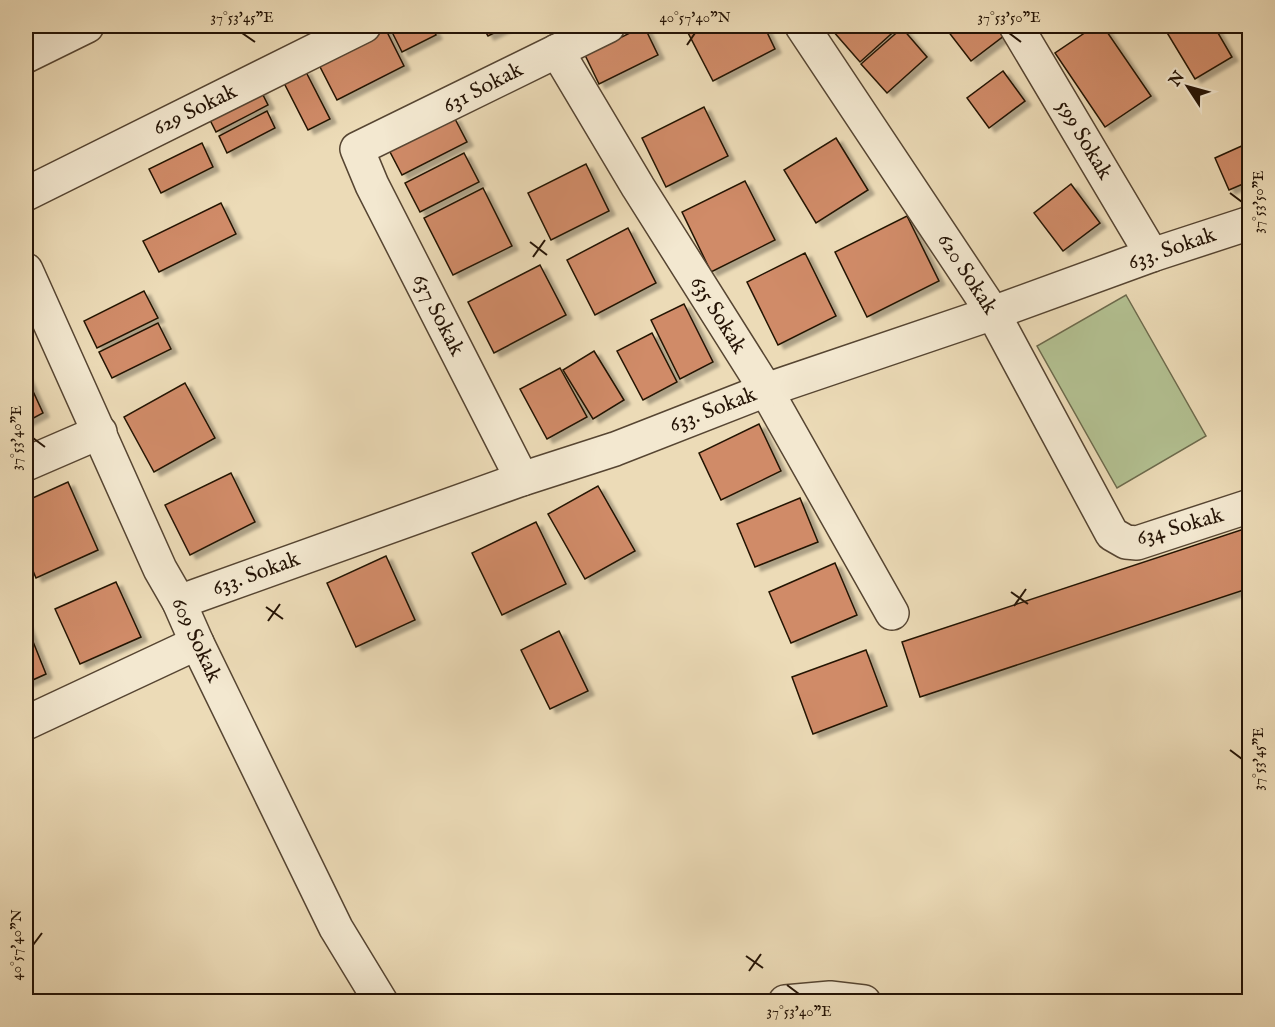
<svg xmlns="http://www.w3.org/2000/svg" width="1275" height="1027" viewBox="0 0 1275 1027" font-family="'IM FELL English',serif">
  <defs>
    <filter id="shadow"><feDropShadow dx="6" dy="4" stdDeviation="1.5" flood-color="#0004"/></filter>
  </defs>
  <rect width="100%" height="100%" fill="#ecdbb7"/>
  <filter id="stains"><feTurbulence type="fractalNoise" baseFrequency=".00333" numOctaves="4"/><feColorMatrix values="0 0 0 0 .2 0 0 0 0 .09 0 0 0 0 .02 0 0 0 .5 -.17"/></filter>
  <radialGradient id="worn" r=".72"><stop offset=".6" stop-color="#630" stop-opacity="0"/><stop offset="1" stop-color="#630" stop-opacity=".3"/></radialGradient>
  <path fill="#b3c192" stroke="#6c6a4c" stroke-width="1.5" d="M1126,295l80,141 -89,52 -80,-142z"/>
  <g fill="#d08b68" stroke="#241305" stroke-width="1.5" filter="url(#shadow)">
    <path d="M376,26h8l20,40 -67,34 -22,-43z"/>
    <path d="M389,26h42l5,9 -34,17z"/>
    <path d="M482,26h26l-20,10z"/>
    <path d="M644,26l14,29 -59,29 -14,-29z"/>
    <path d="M687,26h77l11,23 -62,32 -28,-54z"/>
    <path d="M839,26h61l-40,36 -27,-31z"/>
    <path d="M944,26h54l7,9 -34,26z"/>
    <path d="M1095,26h8l48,70 -46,31 -50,-74z"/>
    <path d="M1163,26h51l18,31 -37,22z"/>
    <path d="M902,28l25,29 -40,36 -26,-29z"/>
    <path d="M305,70l25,49 -22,11 -25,-49z"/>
    <path d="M1003,71l22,30 -36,27 -22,-30z"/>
    <path d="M259,87l9,18 -52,27 -9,-18z"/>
    <path d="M704,107l24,49 -62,31 -24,-49z"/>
    <path d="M267,111l8,17 -48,25 -8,-17z"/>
    <path d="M454,117l13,25 -65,33 -13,-25z"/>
    <path d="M836,138l32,52 -52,33 -32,-53z"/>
    <path d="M202,143l11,24 -52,26 -12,-24z"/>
    <path d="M1246,144l4,9v28l-21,9 -14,-32z"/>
    <path d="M464,153l15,29 -59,30 -15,-29z"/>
    <path d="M586,164l23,47 -58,29 -23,-47z"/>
    <path d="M745,181l30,59 -64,32 -29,-60z"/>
    <path d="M1071,184l29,39 -37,28 -29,-38z"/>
    <path d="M483,188l29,58 -59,29 -29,-57z"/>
    <path d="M221,203l15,31 -77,38 -16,-31z"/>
    <path d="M907,216l32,65 -72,36 -32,-65z"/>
    <path d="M628,228l28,55 -61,32 -28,-55z"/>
    <path d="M805,253l31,63 -58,29 -31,-63z"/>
    <path d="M540,265l26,50 -72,38 -26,-51z"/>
    <path d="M144,291l14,27 -61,30 -13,-27z"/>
    <path d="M684,304l29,58 -33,17 -29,-59z"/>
    <path d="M158,323l13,26 -59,29 -13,-26z"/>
    <path d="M652,333l25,49 -34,18 -26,-49z"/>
    <path d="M594,351l30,49 -31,19 -30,-49z"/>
    <path d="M560,368l27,49 -40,22 -27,-50z"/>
    <path d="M26,376l17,37 -17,9z"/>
    <path d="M185,383l30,55 -61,34 -30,-55z"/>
    <path d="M759,424l22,47 -60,29 -22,-47z"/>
    <path d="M231,473l24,49 -65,33 -25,-50z"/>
    <path d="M68,482l30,68 -62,28 -10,-24v-53z"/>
    <path d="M598,486l37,65 -50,28 -37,-65z"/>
    <path d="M800,498l18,44 -63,25 -18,-43z"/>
    <path d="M536,522l30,62 -64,31 -30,-62z"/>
    <path d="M1250,527v61l-330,109 -18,-55z"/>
    <path d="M386,556l29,64 -59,27 -29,-64z"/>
    <path d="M835,563l22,52 -66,28 -22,-51z"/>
    <path d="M116,582l25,55 -61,27 -25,-55z"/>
    <path d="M26,624l20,50 -20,9z"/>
    <path d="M559,631l29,60 -38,18 -29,-59z"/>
    <path d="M866,650l21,56 -74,28 -21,-57z"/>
  </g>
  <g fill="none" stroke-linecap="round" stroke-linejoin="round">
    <g stroke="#564532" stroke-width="36">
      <g id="minor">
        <path d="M802,26l191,287 119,221 14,8 11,1 113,-37"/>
        <path d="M1016,26l136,229"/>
        <path d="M557,51l81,136 128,203 126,223"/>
        <path d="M26,56l61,-30"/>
        <path d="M26,194l338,-168"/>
        <path d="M26,270l134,299 19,33 18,41 139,285 45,74"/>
        <path d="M26,464l74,-32"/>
        <path d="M522,479l-150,-294 -15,-36 251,-123"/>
        <path d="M179,602l343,-123 93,-30 151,-59 227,-77 159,-58 98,-32"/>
        <path d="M26,723l171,-80"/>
        <path d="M785,1002l45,-4 34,4"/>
      </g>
    </g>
    <use href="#minor" stroke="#f3e8d0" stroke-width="33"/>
  </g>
  <path fill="none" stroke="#241305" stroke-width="2" d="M242,33l13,9M1009,33l12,9M687,45l8,-12M1230,193l12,9M530,242l17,13M533,257l12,-17M33,438l12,9M1011,592l17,12M1014,606l12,-17M266,607l17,12M268,621l12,-17M1230,750l12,9M33,945l9,-12M746,956l17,12M749,971l12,-17M787,985l12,9"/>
  <g text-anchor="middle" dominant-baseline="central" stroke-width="4.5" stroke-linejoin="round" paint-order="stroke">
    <g font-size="22" fill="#241305" stroke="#f3e8d0">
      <text transform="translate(483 88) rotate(-27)">631 Sokak</text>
      <text transform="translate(195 110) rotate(-26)">629 Sokak</text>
      <text transform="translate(1084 140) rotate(59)">599 Sokak</text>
      <text transform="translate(1172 249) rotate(-19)">633. Sokak</text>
      <text transform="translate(967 274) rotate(57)">620 Sokak</text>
      <text transform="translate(438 315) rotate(63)">637 Sokak</text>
      <text transform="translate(718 315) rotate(58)">635 Sokak</text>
      <text transform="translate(713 410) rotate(-21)">633. Sokak</text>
      <text transform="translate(1180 527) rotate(-16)">634 Sokak</text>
      <text transform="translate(256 574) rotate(-20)">633. Sokak</text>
      <text transform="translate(196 640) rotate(65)">609 Sokak</text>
    </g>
  </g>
  <rect width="1275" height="1027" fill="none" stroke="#ecdbb7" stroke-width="66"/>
  <g transform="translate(1188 87) rotate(306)" stroke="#f3e8d0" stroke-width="4.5" paint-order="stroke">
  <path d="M0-4.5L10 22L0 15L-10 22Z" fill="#241305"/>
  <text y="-9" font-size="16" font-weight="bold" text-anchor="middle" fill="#241305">N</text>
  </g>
  <rect x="33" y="33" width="1209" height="961" fill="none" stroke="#241305" stroke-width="2"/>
  <g font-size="15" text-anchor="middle" fill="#241305">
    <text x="242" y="22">37°53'45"E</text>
    <text x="695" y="22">40°57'40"N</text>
    <text x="1009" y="22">37°53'50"E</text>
    <text transform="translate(1258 202) rotate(-90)" y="5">37°53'50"E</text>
    <text transform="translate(16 438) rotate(-90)" y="5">37°53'40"E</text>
    <text transform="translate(1258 759) rotate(-90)" y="5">37°53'45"E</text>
    <text transform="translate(16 945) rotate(-90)" y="5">40°57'40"N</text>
    <text x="799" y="1016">37°53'40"E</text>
  </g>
  <rect width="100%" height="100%" filter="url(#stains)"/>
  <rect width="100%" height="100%" fill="url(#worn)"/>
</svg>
